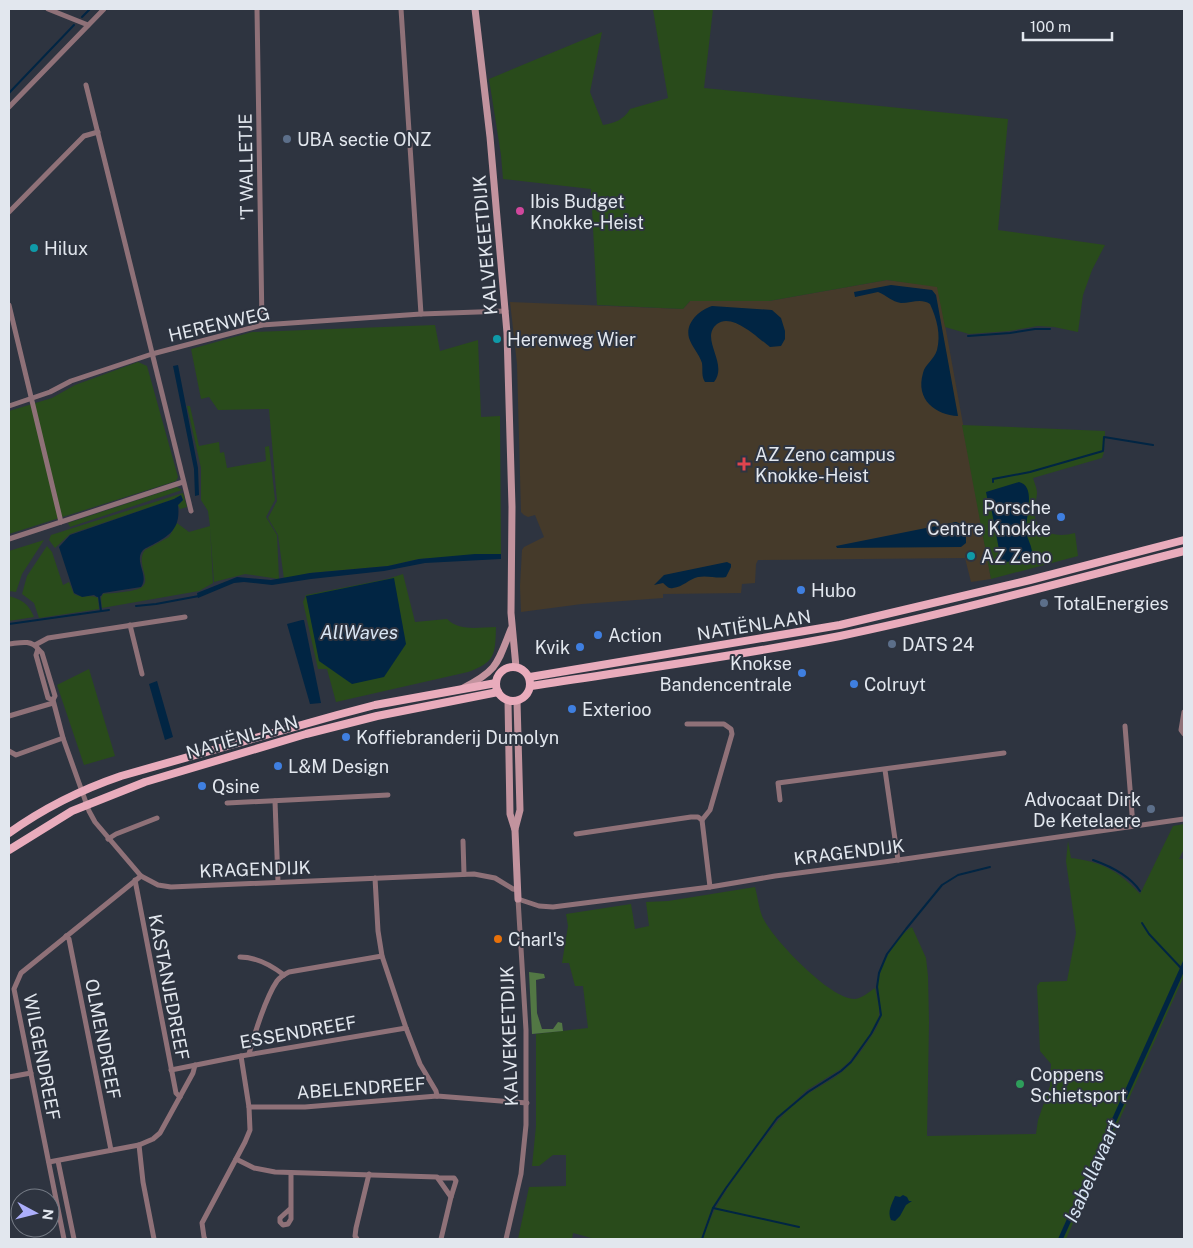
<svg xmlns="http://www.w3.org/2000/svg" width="1193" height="1248" viewBox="0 0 1193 1248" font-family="'Public Sans',sans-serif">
  <rect width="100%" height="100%" fill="#2e3440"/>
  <path fill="#453a2a" d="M887,280l51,6 53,293 -20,3 -6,-24 -207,2 -2,4 -1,19 -13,1 -1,9 -78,1v4l-81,6 -61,8 -1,-26 2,-36 2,-3 20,-10 -9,-22 -7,2 -4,-2 -3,-3 -4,-148 -7,-62 173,7 7,-8h79z"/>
  <g fill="#294b1b">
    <path d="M713,9l-9,79 304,31 -10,111 107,15 -13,25 -9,25 -5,37 -24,-5 -16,-1 -29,5 -40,3 -24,-7 -8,-40 -50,-7 -118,21h-79l-7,8 -86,-4 -6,-116 -88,-10 -2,-24 -12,-76 113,-47 -12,60 13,33c11,-2 21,-5 27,-16l38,-11 -15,-88z"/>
    <path d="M435,325l5,26 38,-11 3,77 19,-1 1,138 -82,5 -31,7 -78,7 -26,6 -6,-44 -10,-17 9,-17 -8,-92 -51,1 -9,-13 -8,2 -10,-50 61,-17z"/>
    <path d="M138,362l9,4 31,111 -2,4 -167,53v-123l43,-13 23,-13z"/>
    <path d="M187,406h3l9,40 20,-4 1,11 4,-1 3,16 39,-7 -1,-14 4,-1 6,54 -9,17 11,18 2,44 -34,-5 -31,8 -4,-54 3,55 -14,8 -97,17 -1,-10 2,-4c9,-1 32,-2 39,-7 10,-7 -7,-25 3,-37l24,-13 8,-14 12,9 21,-6 -2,-15 -7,-11v-32z"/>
    <path d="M962,425l143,6 -1,21 -2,6 -69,20c1,4 4,10 4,15 0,6 -3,11 -3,16 0,25 22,29 41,24l3,23 -87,23z"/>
    <path d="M177,487l5,3 -112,37 -2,-4z"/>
    <path d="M183,493l4,14 -7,2 -2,-4 5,-5 -2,-5 -7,4 -104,35 -15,14 -6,-8 2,-5z"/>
    <path d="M44,540l-22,34 -6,18 -7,-1v-40z"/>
    <path d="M47,546l5,6 11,33 6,-3 5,12c10,5 15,0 24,4l1,11 -60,9 -5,-15 -12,-9 5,-18z"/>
    <path d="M403,574l12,48 32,-3c13,13 33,8 49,8 -1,27 0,35 -28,45l-132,30 -9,-33h-9l-15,-67 3,-7 81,-16z"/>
    <path d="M9,596c13,4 19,7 25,21l-25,4z"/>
    <path d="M89,669l26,87 -31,9 -27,-80z"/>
    <path d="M1184,824v25l-5,10h5v100l-3,7 -2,-2 -1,3 2,2 -122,270h-355c9,-32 29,-58 49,-85 15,-19 28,-39 47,-54 14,-11 31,-18 44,-29 12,-10 21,-24 29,-36 15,-22 6,-28 6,-51 1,-17 19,-49 34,-57l14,31 2,18 1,46 -2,114 109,-2 2,-14 12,-34 1,-22 -11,-13 -3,-65 3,-4 27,-1 9,-48 -10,-72 2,-20 3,17c31,4 48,13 69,36l33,-68z"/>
    <path d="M755,887c3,11 4,24 9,33 11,21 67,80 91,79 7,-1 14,-7 20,-11l4,18v10l-8,18 -22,28 -8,7 -34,21 -30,28 -58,79 -10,19 -8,23h-106l-22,-6 -1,6h-54l11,-52 37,-1v-31h-13l-14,11h-7l4,-40v-92l52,-6 -5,-42h-8l-6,-23h-7l6,-37 -2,-12 65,-10 4,25 14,-3 -3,-24 22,-1z"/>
    <path d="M1184,971v5l-118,263h-3z"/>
  </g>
  <path fill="#527744" d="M529,972l15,2 1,4 -9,2 1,33 5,16h11l5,-7 4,1 1,8 -31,3z"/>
  <g fill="#012543">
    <path d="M891,285l41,5 4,5 22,121c-22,-1 -43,-16 -35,-43 2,-9 11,-13 14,-23 4,-15 0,-31 -7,-46 -9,-6 -18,-1 -29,-1 -9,-1 -15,-8 -23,-11l-23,5 -1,-5z"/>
    <path d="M712,306l60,4 9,8 4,13v8l-4,7 -11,1c-12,-9 -38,-35 -53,-23 -18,15 12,39 -3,58h-9c-4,-6 -2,-12 -3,-19 -3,-9 -10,-16 -13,-25 -4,-15 10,-28 23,-32z"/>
    <path d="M178,365l20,103 1,27 -4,1 -1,-27 -21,-103z"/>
    <path d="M1019,482c18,4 6,36 7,50 1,6 5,12 6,19 -5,9 -19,10 -28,11l-3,-2 -11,-58h-2l-2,-10z"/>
    <path d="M181,495l2,5 -5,5c3,24 -9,31 -28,41 -4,2 -7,3 -9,7 -5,11 8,23 0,34l-38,6 -2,3 -4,1 -3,-2 -12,2 -8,-4 -15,-46 11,-12 104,-36z"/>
    <path d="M956,522l7,3 3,8v10l-5,4 -124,1 -1,-2z"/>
    <path d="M475,554h26v5l-76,4 -41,8 -73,8 -39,6 -28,-3 -10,1 -36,15 -1,-5 40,-16 34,3 39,-7 78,-7 31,-7z"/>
    <path d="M727,562l4,2v3l-5,10c-9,2 -18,-2 -28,0 -9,2 -15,10 -25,11 -5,1 -6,-2 -10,-5l-9,2 10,-10z"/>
    <path d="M394,578l12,66 -22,33 -32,7 -33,-23 -13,-65z"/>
    <path d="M302,620h2l17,83 -11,1 -23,-80z"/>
    <path d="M157,681l16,56 -8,3 -16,-56z"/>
    <path d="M1184,959v12l-2,5 -119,263h-5z"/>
    <path d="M903,1195l4,2 2,4h3l-6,4 -6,11 -5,5 -4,-1c-4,-9 1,-16 4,-24l5,1z"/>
  </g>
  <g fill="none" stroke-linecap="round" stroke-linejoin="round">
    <g stroke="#012543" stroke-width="2">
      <path d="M82,17l8,-8"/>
      <path d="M9,93l65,-68"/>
      <path d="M968,336l42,-3 25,-4h15"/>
      <path d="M993,482v-3l37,-7 73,-21 1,-14 49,8"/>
      <path d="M99,596l2,15"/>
      <path d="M136,606l20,-2 43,-8"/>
      <path d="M9,624l100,-14"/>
      <path d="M1093,860c17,6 37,16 47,31"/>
      <path d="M1142,923l7,11 32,34"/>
      <path d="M713,1208l86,19"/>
      <path d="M702,1239l11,-31 13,-20 51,-70 31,-26 33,-21 10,-9 20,-28 10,-19 -4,-28 2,-14 8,-19 19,-25 36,-44 16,-10 32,-8"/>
    </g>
    <g stroke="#8f7178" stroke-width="5">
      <path d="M48,9l40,16"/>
      <path d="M257,9l5,316"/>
      <path d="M401,9l20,305"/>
      <path d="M86,85l105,426"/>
      <path d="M9,107l95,-98"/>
      <path d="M9,212l75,-76 14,-4"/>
      <path d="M9,305l52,217"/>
      <path d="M9,406l41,-14 21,-11 81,-27 110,-29 159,-11 85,-3"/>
      <path d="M9,539l174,-57"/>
      <path d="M130,625l12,49"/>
      <path d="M9,644c10,-1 22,-5 29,5l-2,6 12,43 5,2"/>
      <path d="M35,645l13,-7 137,-21"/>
      <path d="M38,649l4,4 13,43 -2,4 10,38 26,73 6,11 46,54 17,9 13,2 303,-13 21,4 18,11 5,1"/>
      <path d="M1184,712l-3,18 3,4"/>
      <path d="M9,716l44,-13"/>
      <path d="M687,724h37l7,5 1,5 -22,76 -8,10 8,67"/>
      <path d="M1125,726l8,100"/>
      <path d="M9,751l7,4 47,-17"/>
      <path d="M885,770l13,90"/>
      <path d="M780,800l-2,-17 226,-30"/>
      <path d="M275,801l3,81"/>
      <path d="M227,803l161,-8"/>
      <path d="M576,834l115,-17h7l4,3"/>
      <path d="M108,839l8,-5 41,-16"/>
      <path d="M463,841l1,33"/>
      <path d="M375,878l3,53 4,25 24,72 14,36 16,27 1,5"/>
      <path d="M135,880l41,213 4,4"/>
      <path d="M66,936l3,3 42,211"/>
      <path d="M240,957c16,0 31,8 44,18"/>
      <path d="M249,1054c5,-19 17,-57 28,-73 3,-4 8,-7 12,-9l93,-16"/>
      <path d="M241,1056l8,51h56l132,-11 90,7"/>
      <path d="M171,1070l70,-14 165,-28"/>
      <path d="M9,1077l22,-4"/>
      <path d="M139,1145l4,37 11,57"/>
      <path d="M236,1159l18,9 21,4 162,5 14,20 -10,42"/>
      <path d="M58,1161l16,78"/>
      <path d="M49,1162l90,-17 14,-6 7,-6 33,-60 2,-8"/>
      <path d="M438,1178h16l2,3 -5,16"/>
      <path d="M291,1208l-11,10v4l3,3 5,-1 3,-5v-46"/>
      <path d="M64,1239l-50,-250 7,-16 120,-97"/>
      <path d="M205,1239l-1,-2 -2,-14 43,-81 5,-12 -1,-23"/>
      <path d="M357,1239l-2,-3 1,-8 13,-54"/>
      <path d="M506,1239l15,-65 5,-49v-95l-8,-131 21,7 14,1 157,-20 65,-11 109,-14 300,-43"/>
    </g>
    <g stroke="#c2939e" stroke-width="7">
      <path d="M475,9l15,128 17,196 5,174 -1,106 5,54"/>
      <path d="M463,688c35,-18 34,-24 48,-59"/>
      <path d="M508,701l2,113 5,16 3,69"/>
      <path d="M515,829l5,-19 -3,-109"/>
    </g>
    <g stroke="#e9acbc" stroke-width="8">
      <circle cx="513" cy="684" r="17"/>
      <path d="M530,677l310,-52 190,-45 154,-40"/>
      <path d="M531,686c103,-16 206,-30 309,-50 115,-24 230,-56 344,-85"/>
      <path d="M9,833c35,-25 71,-43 112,-57l216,-61 38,-10 121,-22"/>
      <path d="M9,850l63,-39 73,-29 161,-48 71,-18 121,-24"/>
    </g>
  </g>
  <g fill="#5c6f8a" stroke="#2e3440" stroke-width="2">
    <circle cx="287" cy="139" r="5"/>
    <circle cx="1044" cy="603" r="5"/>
    <circle cx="892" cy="644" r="5"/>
    <circle cx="1151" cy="809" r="5"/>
  </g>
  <circle fill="#d1479c" stroke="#2e3440" stroke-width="2" cx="520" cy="211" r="5"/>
  <g fill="#0f9aa8" stroke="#2e3440" stroke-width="2">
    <circle cx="34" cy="248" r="5"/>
    <circle cx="497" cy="339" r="5"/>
    <circle cx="971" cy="556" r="5"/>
  </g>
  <path fill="#e0444e" stroke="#2e3440" stroke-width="2" d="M741.5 456.5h5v5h5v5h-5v5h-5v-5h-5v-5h5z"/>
  <g fill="#3f7fe0" stroke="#2e3440" stroke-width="2">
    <circle cx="1061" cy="517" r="5"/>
    <circle cx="801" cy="590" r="5"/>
    <circle cx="598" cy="635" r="5"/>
    <circle cx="580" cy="647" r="5"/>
    <circle cx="802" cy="673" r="5"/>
    <circle cx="854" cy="684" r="5"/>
    <circle cx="572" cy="709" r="5"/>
    <circle cx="346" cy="737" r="5"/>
    <circle cx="278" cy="766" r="5"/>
    <circle cx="202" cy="786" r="5"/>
  </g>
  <circle fill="#e8710a" stroke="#2e3440" stroke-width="2" cx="498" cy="939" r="5"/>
  <circle fill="#2e9e5b" stroke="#2e3440" stroke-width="2" cx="1020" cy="1084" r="5"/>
  <g text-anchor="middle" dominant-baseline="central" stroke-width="4" stroke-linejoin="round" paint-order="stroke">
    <g font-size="18" fill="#e2e7ee" stroke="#2e3440" text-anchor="start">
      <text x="297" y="139">UBA sectie ONZ</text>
      <text x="530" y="201">Ibis Budget<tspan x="530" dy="21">Knokke-Heist</tspan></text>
      <text x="44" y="248">Hilux</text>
      <text x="507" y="339">Herenweg Wier</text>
      <text x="755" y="454">AZ Zeno campus<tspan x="755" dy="21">Knokke-Heist</tspan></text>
      <text x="1051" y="507" text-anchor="end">Porsche<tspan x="1051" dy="21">Centre Knokke</tspan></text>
      <text x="981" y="556">AZ Zeno</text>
      <text x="811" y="590">Hubo</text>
      <text x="1054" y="603">TotalEnergies</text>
      <text x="608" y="635">Action</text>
      <text x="902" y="644">DATS 24</text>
      <text x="570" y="647" text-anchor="end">Kvik</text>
      <text x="792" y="663" text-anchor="end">Knokse<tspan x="792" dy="21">Bandencentrale</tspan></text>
      <text x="864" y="684">Colruyt</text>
      <text x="582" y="709">Exterioo</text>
      <text x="356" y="737">Koffiebranderij Dumolyn</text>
      <text x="288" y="766">L&amp;M Design</text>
      <text x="212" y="786">Qsine</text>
      <text x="1141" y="799" text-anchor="end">Advocaat Dirk<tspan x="1141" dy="21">De Ketelaere</tspan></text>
      <text x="508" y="939">Charl's</text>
      <text x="1030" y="1074">Coppens<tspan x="1030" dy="21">Schietsport</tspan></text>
    </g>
    <g font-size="18" fill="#e2e7ee" stroke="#2e3440">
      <text transform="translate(246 167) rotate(-91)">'T WALLETJE</text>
      <text transform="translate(485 245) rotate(-95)">KALVEKEETDIJK</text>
      <text transform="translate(219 324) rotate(-13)">HERENWEG</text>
      <text transform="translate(754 625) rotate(-9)">NATIËNLAAN</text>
      <text transform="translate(242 737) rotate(-16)">NATIËNLAAN</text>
      <text transform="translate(849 852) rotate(-7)">KRAGENDIJK</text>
      <text transform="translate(255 869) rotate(-2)">KRAGENDIJK</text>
      <text transform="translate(169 987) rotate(79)">KASTANJEDREEF</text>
      <text transform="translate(298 1032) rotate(-10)">ESSENDREEF</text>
      <text transform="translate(509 1036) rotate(-92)">KALVEKEETDIJK</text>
      <text transform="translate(103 1039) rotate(79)">OLMENDREEF</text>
      <text transform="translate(42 1057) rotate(79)">WILGENDREEF</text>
      <text transform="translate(361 1088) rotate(-4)">ABELENDREEF</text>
    </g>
    <g font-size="19" font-style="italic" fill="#d9e6f4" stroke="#2e3440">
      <text x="359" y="632">AllWaves</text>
      <text transform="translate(1092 1171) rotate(-66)">Isabellavaart</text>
    </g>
  </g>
  <rect width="1193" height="1248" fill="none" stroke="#e2e7ee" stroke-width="20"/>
  <g transform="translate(35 1213) rotate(97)"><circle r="24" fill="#2e3440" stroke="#767c86"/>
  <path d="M0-4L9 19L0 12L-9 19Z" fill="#acaffb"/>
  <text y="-8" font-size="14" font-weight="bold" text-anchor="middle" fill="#e2e7ee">N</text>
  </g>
  <path d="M1023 32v8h89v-8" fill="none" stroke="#e2e7ee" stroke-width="2.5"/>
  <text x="1030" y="32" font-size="15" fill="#e2e7ee" stroke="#2e3440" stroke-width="4" paint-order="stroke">100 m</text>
</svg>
